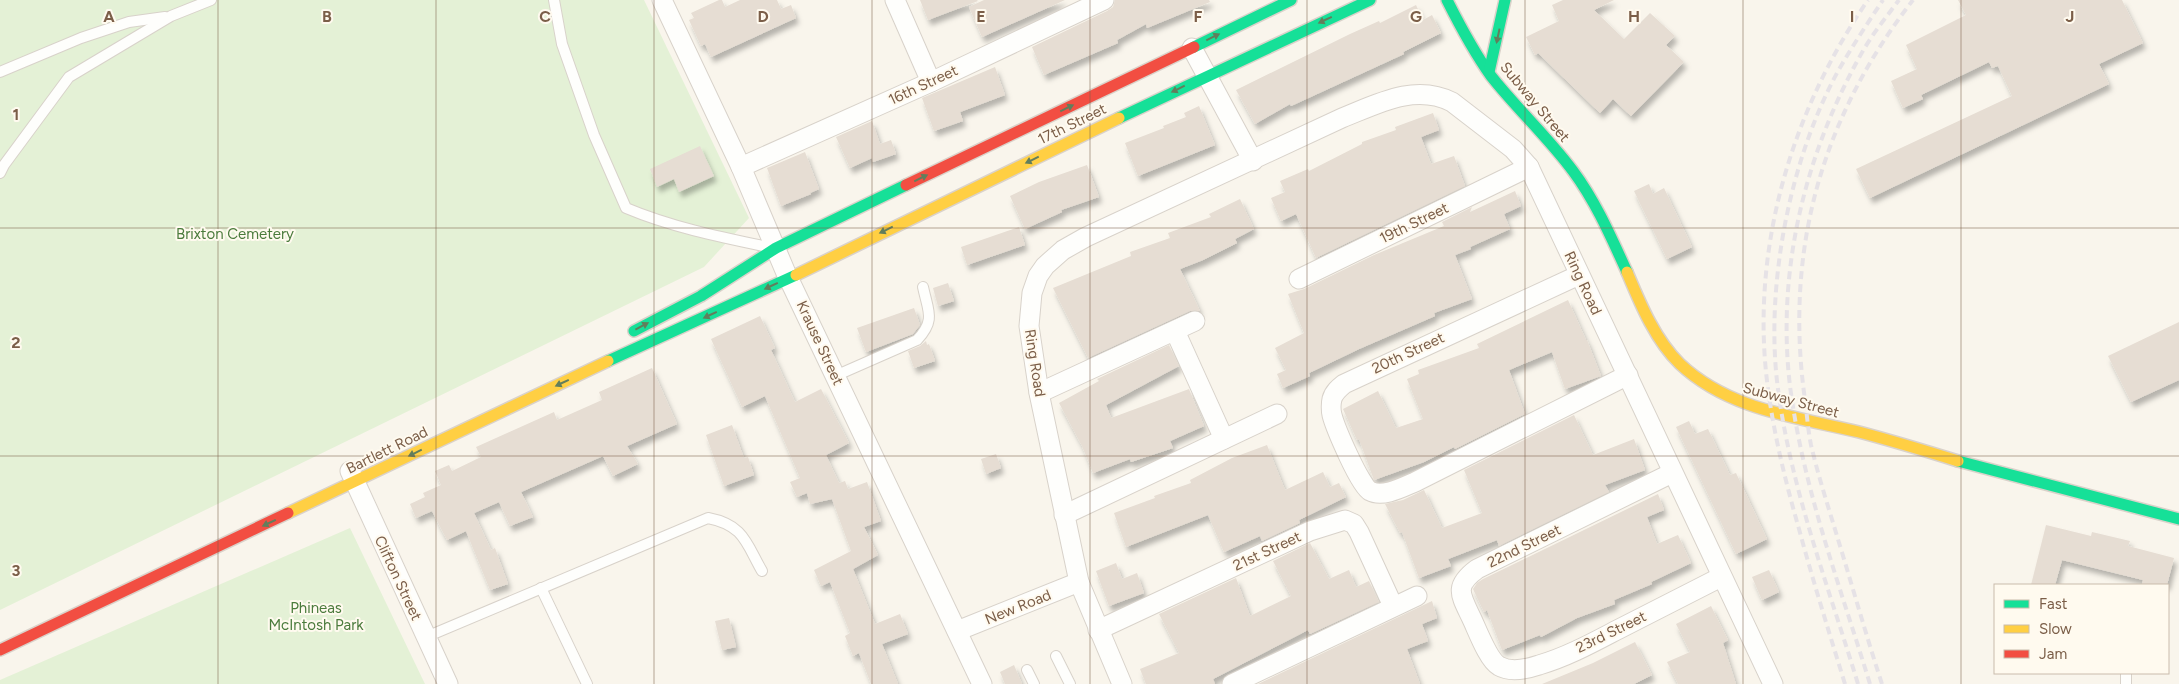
<svg xmlns="http://www.w3.org/2000/svg" width="2179" height="684" viewBox="0 0 2179 684" font-family="Figtree,sans-serif">
  <defs>
    <filter id="shadow"><feDropShadow dx="3" dy="5.5" stdDeviation="2.5" flood-color="#0004"/></filter>
  </defs>
  <rect width="100%" height="100%" fill="#f9f5ec"/>
  <g fill="#e4f1d6">
    <path d="M0,0h644l105,218 -45,49 -704,343z"/>
    <path d="M350,528l75,156h-425v-4z"/>
  </g>
  <g fill="#e6ddd3" filter="url(#shadow)">
    <path d="M719,0h3l3,7 15,-7h37l4,9 10,-4 5,13 -85,39 -6,-13 -4,2 -12,-26 5,-2 -3,-5z"/>
    <path d="M920,0h57l1,1 -50,19z"/>
    <path d="M984,0h81l-83,37 -13,-30z"/>
    <path d="M1115,0h94l1,2 -63,26 -1,-4 -29,16 1,3 -74,32 -12,-28 75,-36 6,-4z"/>
    <path d="M1563,0h51l-20,10 30,29 26,-26 25,23 -9,9 18,17 -53,54 -18,-17 -13,14 -62,-60 -3,2 -9,-18 33,-16 -7,-16z"/>
    <path d="M1958,0h164l21,43 -44,21 10,20 -239,114 -14,-29 156,-73 -14,-30 -6,2 -3,-6 -68,33 2,4 -20,9 -12,-27 26,-12 -11,-24 60,-30z"/>
    <path d="M1416,5l7,15 9,-5 9,18 -38,19 1,2 -113,52 -1,-2 -35,20 -19,-34 114,-56 29,-13 1,2z"/>
    <path d="M995,67l10,28 -45,17 3,9 -29,10 -12,-33z"/>
    <path d="M1199,106l16,39 -77,31 -13,-33 39,-15 -1,-2 23,-9 -2,-4z"/>
    <path d="M1433,113l6,17 -18,7 10,27 23,-8 11,30 -149,72 -20,-44 -15,7 -10,-23 14,-6 -5,-11 28,-12 1,2 53,-27v-2l34,-12 -1,-3z"/>
    <path d="M872,121l8,23 11,-4 5,14 -23,8 -1,-4 -22,10 -14,-31z"/>
    <path d="M700,146l14,30 -35,16 -5,-13 -17,8 -7,-18z"/>
    <path d="M805,152l14,37 -9,4 1,1 -30,12 -14,-38z"/>
    <path d="M1087,165l12,32 -38,13 1,2 -37,17 -15,-33 29,-14z"/>
    <path d="M1649,184l4,10 11,-6 28,59 -25,12 -33,-68z"/>
    <path d="M1515,191l6,15 -17,8 6,15 -40,18 1,2 -16,6 17,44 -38,14 1,3 -76,33 -50,24 1,3 -27,12 -6,-14 9,-4 -11,-22 29,-15 -16,-39 16,-5 70,-34 70,-29 -2,-4 30,-15 -2,5z"/>
    <path d="M1240,199l14,30 -19,10 2,4 -34,17 -23,9 20,42h-10l-102,47 -35,-70 78,-32 -1,-4 40,-14 -2,-5 43,-16 -2,-3z"/>
    <path d="M1019,227l6,18 -58,20 -6,-18z"/>
    <path d="M948,283l6,18 -16,5 -5,-18z"/>
    <path d="M1568,300l18,40h1l14,36 -36,13 -13,-37 -43,18 16,44 -70,35 -1,-2 -30,15 -50,18 -15,-41 -2,1 -14,-31 35,-18 18,37 27,-9 -16,-40 12,-5 -1,-4 61,-22 -2,-4z"/>
    <path d="M914,308l6,17 -7,9 -47,18 -9,-24z"/>
    <path d="M760,316l15,32 -4,2 24,52 26,-13 28,54 -23,12 13,28 6,-2 3,8 19,-7 14,39 -17,6 14,28 -25,14 22,55 25,-10 8,20 -26,10 16,40h-27l-12,-31 -6,3 -8,-20 5,-3 -20,-51 -9,4 -7,-16 37,-19 -19,-52 -22,5 -3,-11 -10,4 -7,-15 10,-4 -35,-82 -23,11 -31,-68z"/>
    <path d="M2179,322v58l-48,22 -23,-46z"/>
    <path d="M926,341l1,4 2,-1 6,17 -21,7 -6,-17 12,-5z"/>
    <path d="M1169,345l10,21 -73,39 5,13 78,-29 15,37 -34,15 3,7 -42,14 -1,-3 -37,14 -11,-27 -23,-43 40,-22 -2,-2z"/>
    <path d="M652,368l25,56 -50,22 11,18 -25,12 -10,-20 -82,36 12,25 -23,9 -11,-24 -25,11 17,37 4,-2 13,36 -18,6 -24,-59 -19,9 -15,-29 -16,7 -6,-14 15,-7 -2,-4 18,-8 -6,-14 14,-6 3,6 29,-14 -5,-10 78,-35 3,8 45,-20 -3,-8z"/>
    <path d="M1574,415l19,40 41,-16 11,31 -40,15 4,7 -110,54 -2,-6 -49,19 3,7 -32,12 -17,-46 -2,1 -15,-29 18,-4 21,-10 18,38 40,-15 -18,-43z"/>
    <path d="M1689,421l6,13 13,-5 22,46 6,-2 31,66 -31,15 -60,-127z"/>
    <path d="M732,425l12,33 4,-1 6,18 -30,11 -18,-51z"/>
    <path d="M1267,445l18,45 38,-18 7,15 9,-4 7,14 -47,23 1,3 -38,18 -2,-5 -36,16 -16,-37 -82,32 -12,-34 41,-15 -1,-2 37,-13 -1,-3 42,-22z"/>
    <path d="M996,454l5,14 -15,6 -5,-15z"/>
    <path d="M1658,494l6,16 -17,7 10,27 21,-9 13,28 -40,19 1,2 -38,16 1,4 -38,14 -36,19 -1,-2 -38,15 -15,-40 -3,2 -11,-23 4,-6 6,-4z"/>
    <path d="M2046,525l45,11 1,-4 38,9 -2,5 46,12 -7,27h-25l1,-5 -81,-20 -7,25h-24z"/>
    <path d="M1310,543l19,36 20,-9 7,17 13,-6 10,21 -69,32 -2,-4 -95,49 2,5h-69l-6,-15 39,-16 -20,-39 77,-36 14,38 41,-20 -18,-35z"/>
    <path d="M1116,563l6,16 15,-6 7,20 -35,13 -13,-35z"/>
    <path d="M1769,570l10,22 -17,8 -10,-23z"/>
    <path d="M1432,601l5,17 -15,6 6,17 -21,8 13,35h-162z"/>
    <path d="M1711,606l17,34 -5,3 13,41h-58l-11,-22 23,-10 -14,-28z"/>
    <path d="M729,618l7,29 -14,3 -7,-29z"/>
    <path d="M1635,642l17,33 -18,9h-92l51,-21z"/>
    <path d="M1014,665l8,19h-17l-5,-12z"/>
  </g>
  <g fill="none" stroke-linecap="round" stroke-linejoin="round">
    <g stroke="#d8d2ca" stroke-width="12">
      <g id="lane">
        <path d="M554,0l8,44 32,91 32,73c45,19 94,29 142,39"/>
        <path d="M0,72l81,-34 48,-16 36,-5"/>
        <path d="M0,173l4,-8 65,-88 102,-61 40,-16"/>
        <path d="M835,376l82,-36c19,-20 11,-29 6,-53"/>
        <path d="M541,588l46,96"/>
        <path d="M426,637l282,-119c36,7 38,25 54,53"/>
        <path d="M1056,656l14,28"/>
        <path d="M1027,670l7,14"/>
        <path d="M2126,684v-11"/>
      </g>
    </g>
    <g stroke="#d8d2ca" stroke-width="21">
      <g id="street">
        <path d="M662,0l79,167 45,106 196,411"/>
        <path d="M895,0l36,82"/>
        <path d="M1192,48l61,113"/>
        <path d="M741,167l190,-85 173,-82"/>
        <path d="M1579,275l-235,109c-5,4 -10,8 -12,15 -1,4 -1,12 0,16 3,12 28,71 38,76 13,7 33,-4 45,-9l213,-107"/>
        <path d="M1299,279l230,-112"/>
        <path d="M1175,331l49,108"/>
        <path d="M1039,393l156,-72"/>
        <path d="M350,471l98,213"/>
        <path d="M1672,473l-195,96c-23,17 -17,25 -6,48 6,12 17,43 28,49 12,7 28,3 40,-1 28,-8 55,-23 80,-36 34,-17 68,-35 102,-52"/>
        <path d="M1064,515l213,-101"/>
        <path d="M1098,630l212,-99 35,-11 9,4 5,8 34,74"/>
        <path d="M957,631l122,-49"/>
        <path d="M1122,684l-43,-102 -40,-189 -10,-67 3,-33 6,-17 7,-10 18,-16 23,-13 256,-119c35,-14 73,-35 110,-16l61,47 16,18 244,517"/>
        <path d="M1232,684l185,-88"/>
      </g>
    </g>
    <g stroke="#dad2ca" stroke-width="14">
      <g id="fast">
        <path d="M1447,0c13,26 27,52 44,76 26,33 57,61 82,95 23,31 38,66 54,101"/>
        <path d="M1194,47l97,-47"/>
        <path d="M1489,72l16,-72"/>
        <path d="M1119,118l251,-118"/>
        <path d="M634,331l67,-35 75,-48 130,-63"/>
        <path d="M608,361l188,-86"/>
        <path d="M1958,461l221,58"/>
      </g>
    </g>
    <g stroke="#dad2ca" stroke-width="14">
      <g id="slow">
        <path d="M1627,272c13,31 28,68 53,92 49,46 117,53 179,68 34,9 67,19 99,29"/>
        <path d="M796,275l323,-157"/>
        <path d="M288,513l320,-152"/>
      </g>
    </g>
    <g stroke="#dad2ca" stroke-width="14">
      <g id="jam">
        <path d="M906,185l288,-138"/>
        <path d="M0,650l288,-137"/>
      </g>
    </g>
    <use href="#lane" stroke="#fefefc" stroke-width="10"/>
    <use href="#street" stroke="#fefefc" stroke-width="19"/>
    <use href="#fast" stroke="#16e098" stroke-width="11"/>
    <use href="#slow" stroke="#ffcf43" stroke-width="11"/>
    <use href="#jam" stroke="#f24e42" stroke-width="11"/>
    <g stroke="#e6e2e6" stroke-width="4" stroke-dasharray="8 5" stroke-linecap="butt">
      <path d="M1845,684c-16,-52 -32,-103 -46,-155 -14,-49 -26,-98 -32,-148 -16,-134 25,-271 101,-381"/>
      <path d="M1858,684c-30,-99 -69,-200 -81,-303 -11,-98 13,-221 60,-308 14,-25 30,-49 46,-73"/>
      <path d="M1870,684c-30,-98 -67,-196 -80,-298 -14,-117 16,-236 74,-337 10,-17 23,-33 35,-49"/>
      <path d="M1882,684c-16,-49 -30,-99 -45,-148 -9,-30 -19,-61 -26,-91 -3,-15 -4,-30 -6,-45 -21,-148 16,-282 108,-400"/>
    </g>
  </g>
  <defs><path id="oneway-solid" d="M-6-.8H1V-3.2L6.5 0L1 3.2V.8H-6Z" transform="scale(1.25)"/></defs>
  <g fill="#627e5c">
    <use href="#oneway-solid" transform="translate(1325 20) rotate(155)"/>
    <use href="#oneway-solid" transform="translate(1498 36) rotate(102)"/>
    <use href="#oneway-solid" transform="translate(1213 37) rotate(-26)"/>
    <use href="#oneway-solid" transform="translate(1178 89) rotate(154)"/>
    <use href="#oneway-solid" transform="translate(1067 108) rotate(-26)"/>
    <use href="#oneway-solid" transform="translate(1032 160) rotate(154)"/>
    <use href="#oneway-solid" transform="translate(921 178) rotate(-26)"/>
    <use href="#oneway-solid" transform="translate(886 230) rotate(154)"/>
    <use href="#oneway-solid" transform="translate(771 286) rotate(155)"/>
    <use href="#oneway-solid" transform="translate(710 315) rotate(155)"/>
    <use href="#oneway-solid" transform="translate(642 326) rotate(-28)"/>
    <use href="#oneway-solid" transform="translate(562 383) rotate(155)"/>
    <use href="#oneway-solid" transform="translate(415 453) rotate(154)"/>
    <use href="#oneway-solid" transform="translate(269 523) rotate(155)"/>
  </g>
  <path fill="none" stroke="#7b5e48" stroke-width="1" stroke-opacity="0.55" d="M218,0v684M436,0v684M654,0v684M872,0v684M1090,0v684M1307,0v684M1525,0v684M1743,0v684M1961,0v684M0,228h2179M0,456h2179"/>
  <g text-anchor="middle" dominant-baseline="central" stroke-width="4" stroke-linejoin="round" paint-order="stroke">
    <g font-size="15" fill="#7b5e48" stroke="#fffaef">
      <text transform="translate(923 85) rotate(-25)">16th Street</text>
      <text transform="translate(1535 102) rotate(50)">Subway Street</text>
      <text transform="translate(1072 124) rotate(-26)">17th Street</text>
      <text transform="translate(1414 223) rotate(-26)">19th Street</text>
      <text transform="translate(1583 283) rotate(65)">Ring Road</text>
      <text transform="translate(820 343) rotate(65)">Krause Street</text>
      <text transform="translate(1408 353) rotate(-25)">20th Street</text>
      <text transform="translate(1035 363) rotate(81)">Ring Road</text>
      <text transform="translate(1791 400) rotate(15)">Subway Street</text>
      <text transform="translate(387 450) rotate(-26)">Bartlett Road</text>
      <text transform="translate(1524 546) rotate(-26)">22nd Street</text>
      <text transform="translate(1267 551) rotate(-25)">21st Street</text>
      <text transform="translate(398 578) rotate(65)">Clifton Street</text>
      <text transform="translate(1018 607) rotate(-22)">New Road</text>
      <text transform="translate(1611 632) rotate(-26)">23rd Street</text>
    </g>
    <g font-size="15" fill="#4b7b3c" stroke="#fffaef">
      <text x="235" y="234">Brixton Cemetery</text>
      <text x="316" y="608">Phineas<tspan x="316" dy="17">McIntosh Park</tspan></text>
    </g>
  </g>
  <g font-size="16" text-anchor="middle" font-weight="bold" fill="#7b5e48" stroke="#fffaef" stroke-width="4" stroke-linejoin="round" paint-order="stroke">
    <text x="109" y="22">A</text>
    <text x="327" y="22">B</text>
    <text x="545" y="22">C</text>
    <text x="763" y="22">D</text>
    <text x="981" y="22">E</text>
    <text x="1198" y="22">F</text>
    <text x="1416" y="22">G</text>
    <text x="1634" y="22">H</text>
    <text x="1852" y="22">I</text>
    <text x="2070" y="22">J</text>
    <text x="16" y="120">1</text>
    <text x="16" y="348">2</text>
    <text x="16" y="576">3</text>
  </g>
  <rect x="1994" y="584" width="175" height="90" fill="#fffaef" stroke="#cabcac"/>
  <rect x="2004" y="600" width="25" height="8" fill="#16e098" stroke="#cabcac"/>
  <text x="2039" y="609" font-size="15" fill="#7b5e48">Fast</text>
  <rect x="2004" y="625" width="25" height="8" fill="#ffcf43" stroke="#cabcac"/>
  <text x="2039" y="634" font-size="15" fill="#7b5e48">Slow</text>
  <rect x="2004" y="650" width="25" height="8" fill="#f24e42" stroke="#cabcac"/>
  <text x="2039" y="659" font-size="15" fill="#7b5e48">Jam</text>
</svg>
